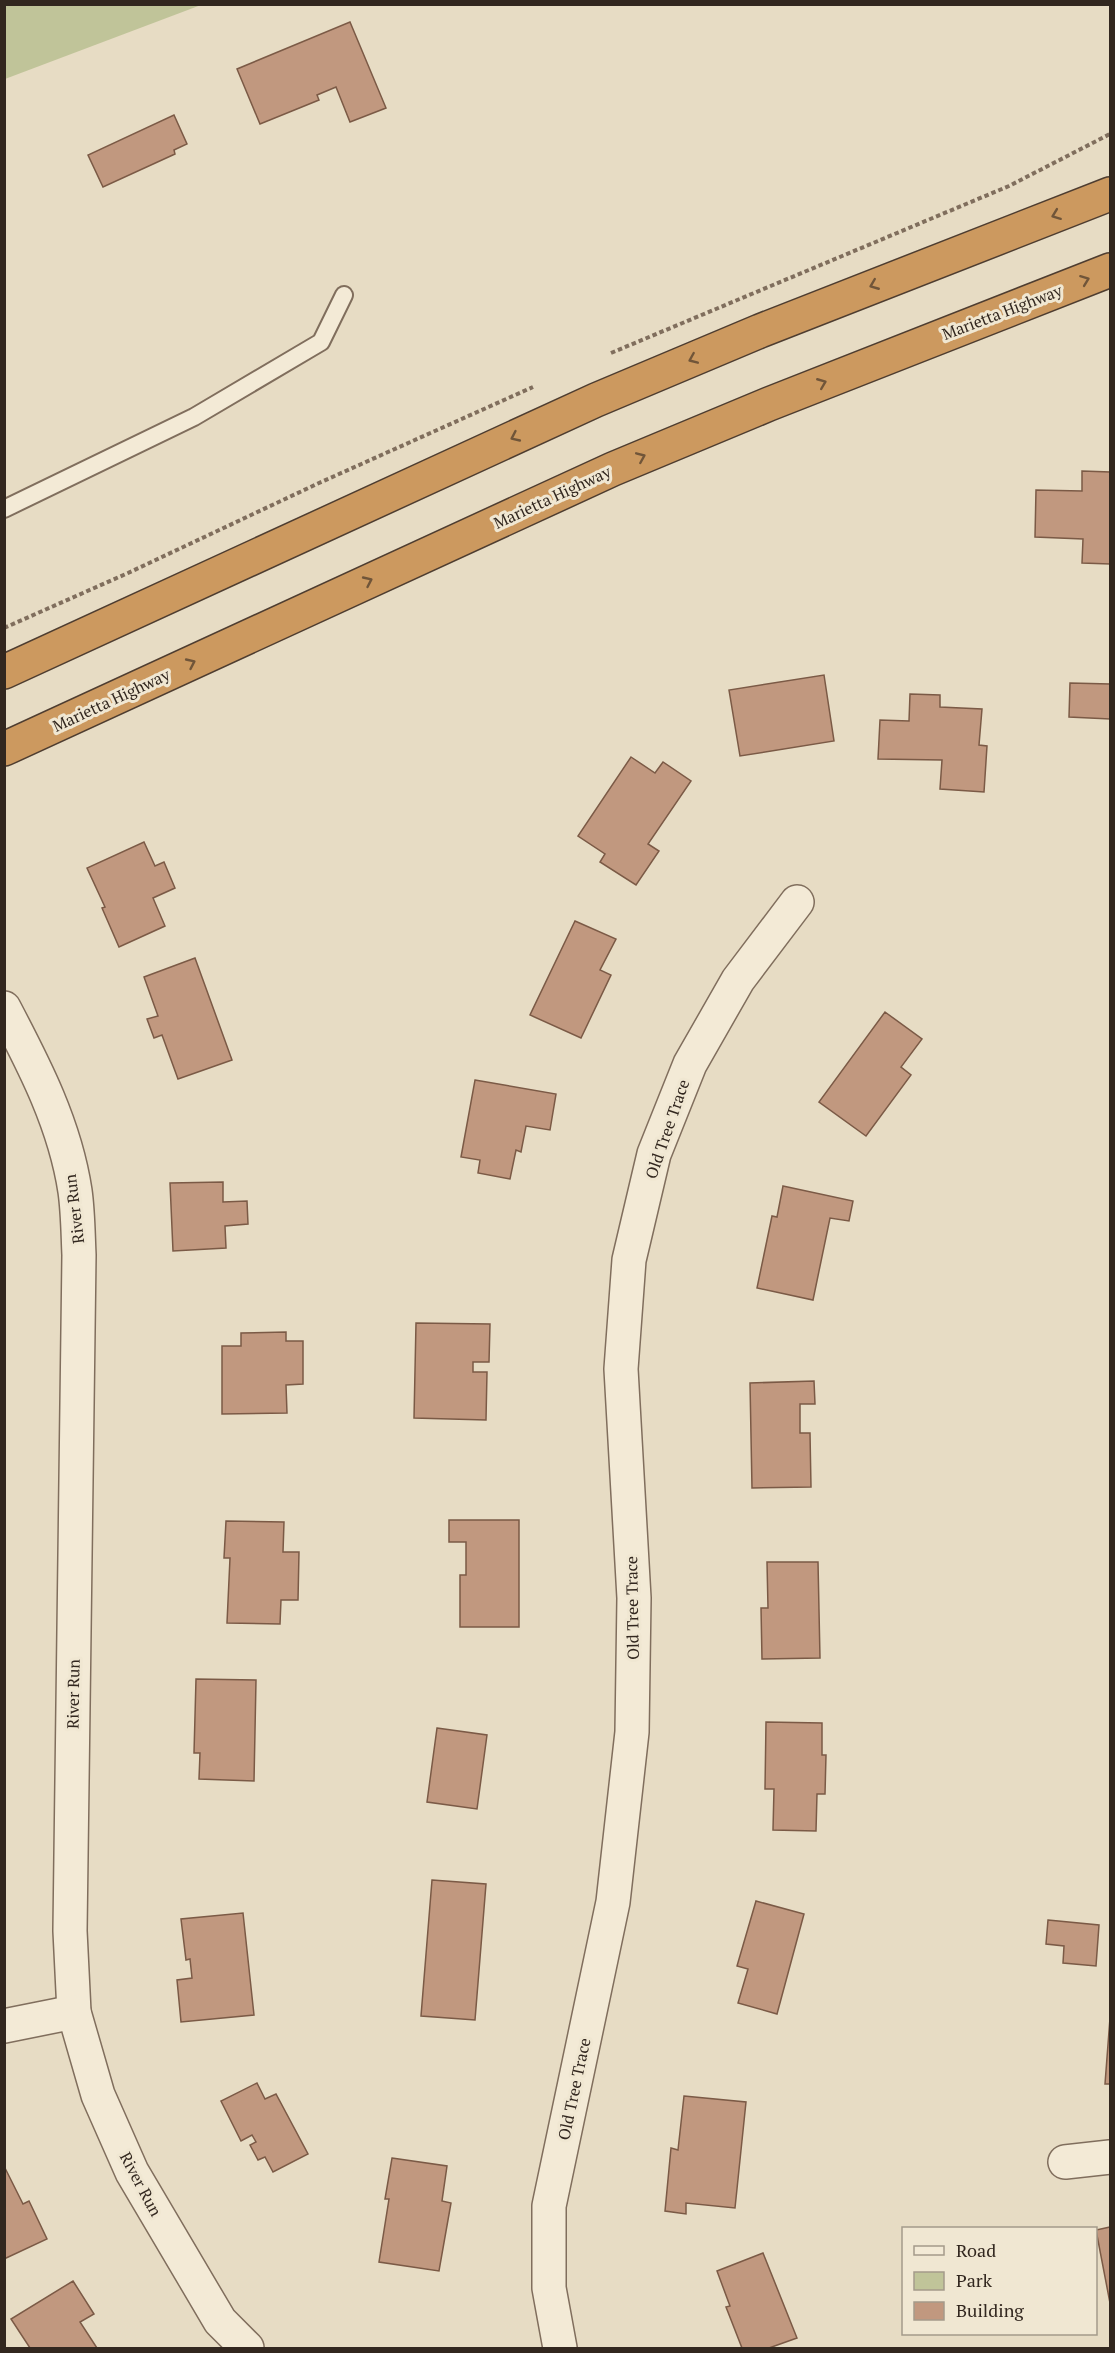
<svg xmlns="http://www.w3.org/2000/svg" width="1115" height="2353" viewBox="0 0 1115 2353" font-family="'PT Serif',serif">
  <rect width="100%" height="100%" fill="#e7dcc4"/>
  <path fill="#c0c499" d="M5,4h196v1l-196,74z"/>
  <g fill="#c1987f" stroke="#7b5a46" stroke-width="1.5">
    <path d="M350,22l36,86 -36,14 -14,-35 -19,8 2,5 -59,24 -23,-55z"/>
    <path d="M174,115l13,29 -13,6 1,4 -72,33 -15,-32z"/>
    <path d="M1082,471l28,1v92l-28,-1 1,-24 -48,-2 1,-47 46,1z"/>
    <path d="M824,675l10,66 -94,15 -11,-66z"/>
    <path d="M1070,683l40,1v35l-41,-2z"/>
    <path d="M910,694l30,1v12l42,2 -3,36 8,1 -3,46 -44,-3 2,-29 -64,-1 2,-39 29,1z"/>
    <path d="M631,757l24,16 8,-11 28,19 -43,63 11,7 -23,34 -36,-23 5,-8 -27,-18z"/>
    <path d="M144,842l11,24 9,-4 11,26 -22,10 12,28 -46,21 -17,-39 3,-1 -18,-39z"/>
    <path d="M575,921l41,18 -16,31 11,5 -30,63 -51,-23z"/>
    <path d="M195,958l37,102 -54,19 -16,-44 -8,3 -7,-19 11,-3 -14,-39z"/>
    <path d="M885,1012l37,27 -21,28 10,8 -45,61 -47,-34z"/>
    <path d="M475,1080l81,14 -6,36 -24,-4 -5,26 -5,-2 -6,29 -32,-6 2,-13 -19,-3z"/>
    <path d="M223,1182v20l24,-1 1,23 -23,2 1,22 -53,3 -3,-68z"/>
    <path d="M783,1186l70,15 -4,20 -19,-3 -17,82 -56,-12 15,-72 5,1z"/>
    <path d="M416,1323l74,1 -1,38h-16v10h14l-1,48 -72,-2z"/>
    <path d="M286,1332v9h17v43l-17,1 1,28 -65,1v-68h19v-13z"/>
    <path d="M814,1381l1,23h-15v29h10l1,54 -59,1 -2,-105z"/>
    <path d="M449,1520h70v107h-59v-52h6v-33h-17z"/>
    <path d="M226,1521l58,1 -1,30h16l-1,48h-17l-1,24 -53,-1 3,-65h-6z"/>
    <path d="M767,1562h51l2,96 -58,1 -1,-51h7z"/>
    <path d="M196,1679l60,1 -2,101 -55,-2 1,-26h-6z"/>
    <path d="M766,1722l56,1v32h4l-1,39h-8l-1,37 -43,-1 1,-41h-9z"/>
    <path d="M437,1728l50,7 -10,74 -50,-7z"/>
    <path d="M432,1880l54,4 -11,136 -54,-4z"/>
    <path d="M756,1901l48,13 -27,100 -39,-11 10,-34 -11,-3z"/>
    <path d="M243,1913l11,102 -73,7 -4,-42 15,-2 -2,-19 -4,1 -5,-41z"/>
    <path d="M1048,1920l51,5 -3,41 -33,-3 1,-17 -18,-2z"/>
    <path d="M1110,2018v66h-5z"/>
    <path d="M257,2083l8,16 11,-5 32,60 -35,18 -8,-15 -7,3 -8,-15 6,-3 -4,-7 -11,6 -20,-40z"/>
    <path d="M684,2096l62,6 -11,106 -49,-5v11l-21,-3 6,-63 7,2z"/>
    <path d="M392,2158l55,8 -5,35 9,2 -12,68 -60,-9 10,-63h-4z"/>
    <path d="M4,2166l19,38 6,-3 18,38 -43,20z"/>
    <path d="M1110,2227v76l-14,-73z"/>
    <path d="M763,2253l34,85 -28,10h-27l-16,-41 4,-1 -13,-35z"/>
    <path d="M73,2281l21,33 -14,8 17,26h-67l-19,-29z"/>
  </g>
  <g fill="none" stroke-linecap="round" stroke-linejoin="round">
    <g stroke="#806e5d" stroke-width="20">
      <path id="lane" d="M4,509l190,-92 127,-75 23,-47"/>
    </g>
    <g stroke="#806e5d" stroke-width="36">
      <g id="street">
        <path d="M4,1008c31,59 61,117 71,183 3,21 3,43 4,64l-9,676 4,81 24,83 34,77 88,149 27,27"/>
        <path d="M4,2026l70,-14"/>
        <path d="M1065,2162l45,-5"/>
        <path d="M560,2348l-11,-60v-82l64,-304 19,-170 2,-134 -13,-229 8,-109 25,-106 36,-90 48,-84 59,-78"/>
      </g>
    </g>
    <g stroke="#4e3d30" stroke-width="36">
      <g id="highway">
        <path d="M4,672l592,-272 164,-69 350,-137"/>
        <path d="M4,749l609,-280 156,-65 341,-134"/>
      </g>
    </g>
    <g stroke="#806e5d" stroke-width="4" stroke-dasharray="4.5 3" stroke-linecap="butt">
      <path d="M611,353l398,-167 101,-52"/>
      <path d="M4,628l124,-55 191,-90 214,-96"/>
    </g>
    <use href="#lane" stroke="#f3ead6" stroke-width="16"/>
    <use href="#street" stroke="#f3ead6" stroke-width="33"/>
    <use href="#highway" stroke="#cc995f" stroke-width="33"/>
  </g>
  <defs><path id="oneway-chevron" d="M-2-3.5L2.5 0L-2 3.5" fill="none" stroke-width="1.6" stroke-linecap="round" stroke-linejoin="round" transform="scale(1.5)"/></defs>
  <g stroke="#705539">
    <use href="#oneway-chevron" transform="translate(1056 215) rotate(159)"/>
    <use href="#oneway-chevron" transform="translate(1085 280) rotate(-21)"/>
    <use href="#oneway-chevron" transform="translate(874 285) rotate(158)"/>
    <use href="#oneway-chevron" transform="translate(693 359) rotate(157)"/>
    <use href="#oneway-chevron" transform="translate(822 383) rotate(-22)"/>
    <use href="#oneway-chevron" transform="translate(515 437) rotate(155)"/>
    <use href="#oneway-chevron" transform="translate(641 457) rotate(-23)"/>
    <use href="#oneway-chevron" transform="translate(368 581) rotate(-25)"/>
    <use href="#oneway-chevron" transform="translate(191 663) rotate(-25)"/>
  </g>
  <g text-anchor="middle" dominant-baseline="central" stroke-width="6" stroke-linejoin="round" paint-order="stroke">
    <g font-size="16" fill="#32271f" stroke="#f0e7d2">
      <text transform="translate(1002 312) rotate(-21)">Marietta Highway</text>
      <text transform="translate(552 497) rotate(-25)">Marietta Highway</text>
      <text transform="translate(111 700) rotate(-25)">Marietta Highway</text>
      <text transform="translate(667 1129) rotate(-71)">Old Tree Trace</text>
      <text transform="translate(74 1209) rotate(-97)">River Run</text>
      <text transform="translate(632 1608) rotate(-91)">Old Tree Trace</text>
      <text transform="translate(73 1694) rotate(-89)">River Run</text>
      <text transform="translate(574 2089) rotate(-78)">Old Tree Trace</text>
      <text transform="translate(141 2184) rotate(62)">River Run</text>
    </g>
  </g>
  <rect width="1115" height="2353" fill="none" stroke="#32271f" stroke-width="12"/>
  <rect x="902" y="2227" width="195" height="108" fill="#f0e7d2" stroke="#a49a8a" stroke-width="1.5"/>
  <rect x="914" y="2246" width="30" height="9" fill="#f3ead6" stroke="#a49a8a" stroke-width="1.5"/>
  <text x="956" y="2257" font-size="18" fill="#32271f">Road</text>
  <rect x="914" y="2272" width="30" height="18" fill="#c0c499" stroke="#a49a8a" stroke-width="1.5"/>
  <text x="956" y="2287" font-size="18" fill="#32271f">Park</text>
  <rect x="914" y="2302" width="30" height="18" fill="#c1987f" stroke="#a49a8a" stroke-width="1.5"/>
  <text x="956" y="2317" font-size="18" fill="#32271f">Building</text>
</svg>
